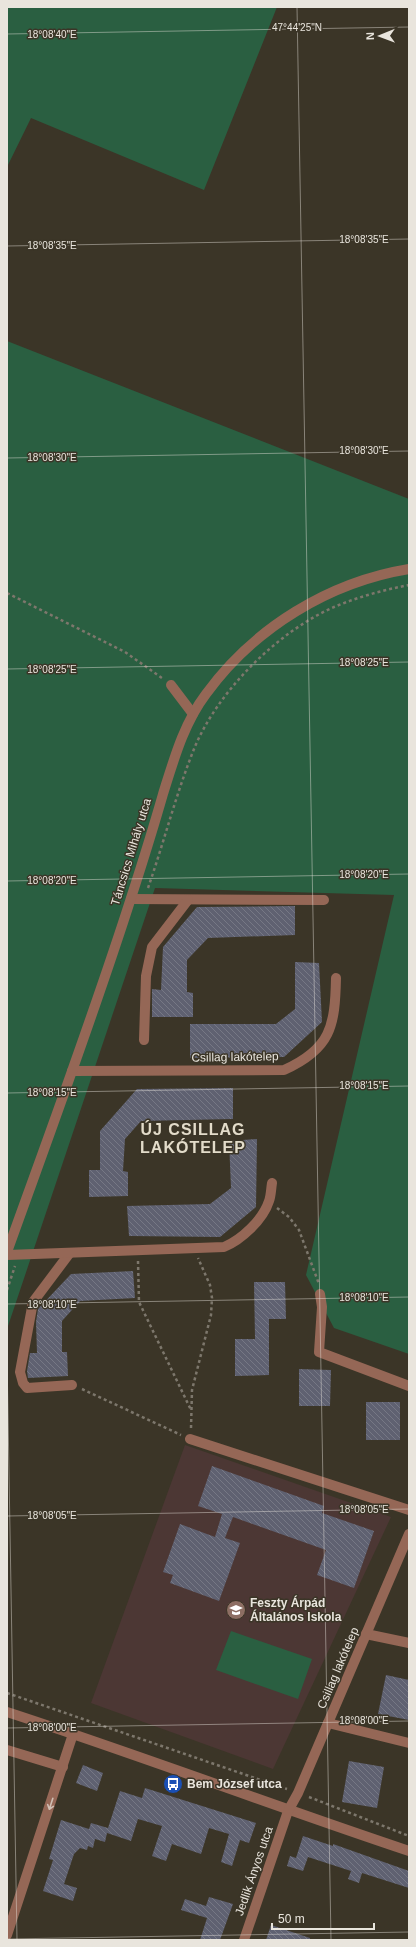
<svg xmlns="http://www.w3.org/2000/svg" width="416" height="1947" viewBox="0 0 416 1947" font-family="Arial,sans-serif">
  <defs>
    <pattern id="building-back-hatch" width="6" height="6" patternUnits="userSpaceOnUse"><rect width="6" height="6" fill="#5f6171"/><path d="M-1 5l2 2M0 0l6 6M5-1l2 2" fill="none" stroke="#767885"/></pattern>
  </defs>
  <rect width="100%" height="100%" fill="#3b3527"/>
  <path fill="#4c3734" d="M185,1445l206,72 -118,252 -182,-66z"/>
  <g fill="#2a5f41">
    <path d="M7,7h270l-73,183 -173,-72 -24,49z"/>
    <path d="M7,341l402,158v855l-75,-26 -28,-53 88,-380 -239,-7 -148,441z"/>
    <path d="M231,1631l81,28 -14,40 -82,-29z"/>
  </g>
  <g fill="url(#building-back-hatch)">
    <path d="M295,906v29l-87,3 -21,22v32l6,1v24h-41v-28l9,1 2,-43 34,-40z"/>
    <path d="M295,962l24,1 3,59 -38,35 -94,1v-34h86l19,-15z"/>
    <path d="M233,1088v31l-92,2 -16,18 -2,32 5,1v24l-39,1v-27h11v-39l37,-42z"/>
    <path d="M257,1139l-1,68 -36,30 -91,-1 -2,-30 83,-2 21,-16 -2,-47z"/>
    <path d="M133,1271l2,27 -55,3 -18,20v31h5l1,24 -40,2 -1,-7 3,-18h7l-1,-31 2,-13 33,-35z"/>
    <path d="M254,1282h31l1,37h-17v56l-34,1v-37h20z"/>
    <path d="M299,1369l32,1 -1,36h-31z"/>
    <rect x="366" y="1402" width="34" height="38"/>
    <path d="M212,1466l112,40 -2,7 52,18 -20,57 -37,-13 9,-25 -93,-33 -8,21 15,5 -21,58 -49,-18 3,-8 -10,-3 17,-48 35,13 7,-23 -24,-8z"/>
    <path d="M386,1675l23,5v40l-31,-6z"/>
    <path d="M349,1761l35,6 -7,41 -35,-6z"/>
    <path d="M83,1765l20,8 -6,18 -21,-8z"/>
    <path d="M145,1788l111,35 -7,20 -9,-3 -8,26 -11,-4 8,-28 -20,-6 -8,26 -29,-10 -6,17 -14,-5 10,-30 -24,-7 -7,22 -24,-8 -2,9 -10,-3 -2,9 -5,-2 -1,4 -7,-2 -6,6 -10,30 13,4 -4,13 -30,-10 10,-31 -4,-1 12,-39 28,9 2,-6 17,5 12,-37 22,7z"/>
    <path d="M303,1836l30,10v-2l76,27v17l-47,-15 -3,10 -11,-4 3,-8 -43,-14 -5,14 -16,-5 3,-10 6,2z"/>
    <path d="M209,1897l24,7 -13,36h-20l7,-22 -26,-8 4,-11 21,7z"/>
    <path d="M271,1925l39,13v2h-44z"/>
  </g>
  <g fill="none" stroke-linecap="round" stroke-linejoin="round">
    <g stroke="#7d776c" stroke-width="2.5" stroke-dasharray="3 3" stroke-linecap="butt">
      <path d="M7,593l118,59 37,26"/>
      <path d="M148,888c16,-46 28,-94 46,-139 23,-57 83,-117 140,-142 24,-10 49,-17 75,-22"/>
      <path d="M277,1208l12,9 10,13 20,54"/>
      <path d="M138,1261l1,41 52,108"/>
      <path d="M7,1290l8,-24"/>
      <path d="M82,1389l99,46"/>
      <path d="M191,1428l1,-38 19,-75 1,-17 -2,-13 -12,-27"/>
      <path d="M7,1693l280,96"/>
      <path d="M309,1797l100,39"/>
    </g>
    <g stroke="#956756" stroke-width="10">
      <path d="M171,685l22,29"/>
      <path d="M131,899l193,1"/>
      <path d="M144,1040l2,-64 6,-29 36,-47"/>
      <path d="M72,1071l212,-1c47,-21 51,-44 52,-92"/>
      <path d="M7,1252c42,-117 86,-235 124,-354 11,-34 22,-69 32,-104 11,-35 21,-71 43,-100 48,-66 123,-112 203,-125"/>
      <path d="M69,1254l-36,48 -13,70 3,11 4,5 45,-3"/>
      <path d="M7,1255l217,-8c17,-7 39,-27 45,-46 2,-5 2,-12 3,-18"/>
      <path d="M320,1294l2,13 -3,45 90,34"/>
      <path d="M190,1439l219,71"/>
      <path d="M366,1634l43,9"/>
      <path d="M7,1712c135,44 267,94 402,139"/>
      <path d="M328,1723l81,20"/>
      <path d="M7,1750l56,17"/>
      <path d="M7,1935l66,-201"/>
      <path d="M244,1940l44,-129 10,-18 111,-259"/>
    </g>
  </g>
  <defs><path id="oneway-shaft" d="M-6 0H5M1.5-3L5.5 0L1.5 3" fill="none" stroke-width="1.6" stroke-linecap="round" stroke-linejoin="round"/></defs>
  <use stroke="#d0bfb4" href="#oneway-shaft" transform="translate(51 1804) rotate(108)"/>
  <path fill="none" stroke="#e9e5dd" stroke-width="1" stroke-opacity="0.45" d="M297,7l34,1933M7,34l402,-7M7,246l402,-7M7,458l402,-7M7,669l402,-7M7,881l402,-7M7,1093l402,-7M7,1304l402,-7M7,1356l10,584M7,1516l402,-7M7,1728l402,-7M7,1939l402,-7"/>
  <defs>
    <g id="school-disc" transform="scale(1)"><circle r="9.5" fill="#8d6e63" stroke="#3b3527"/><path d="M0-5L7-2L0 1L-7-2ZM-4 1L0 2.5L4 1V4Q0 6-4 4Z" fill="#fff"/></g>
    <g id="bus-disc" transform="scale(1)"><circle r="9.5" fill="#1a4fb4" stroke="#3b3527"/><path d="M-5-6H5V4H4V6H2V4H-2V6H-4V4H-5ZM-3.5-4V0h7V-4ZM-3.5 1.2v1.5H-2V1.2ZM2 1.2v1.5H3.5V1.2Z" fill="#fff"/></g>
  </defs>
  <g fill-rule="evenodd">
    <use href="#school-disc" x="236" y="1610"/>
    <use href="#bus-disc" x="173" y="1784"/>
  </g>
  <g text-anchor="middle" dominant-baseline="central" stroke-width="3" stroke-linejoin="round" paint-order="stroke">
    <g font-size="12" fill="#e9e5dd" stroke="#3b3527">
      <text transform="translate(131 852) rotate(-73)">Táncsics Mihály utca</text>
      <text transform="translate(235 1057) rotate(-1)">Csillag lakótelep</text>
      <text transform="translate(338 1668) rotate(-67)">Csillag lakótelep</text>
      <text transform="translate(254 1871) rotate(-71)">Jedlik Ányos utca</text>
    </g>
    <g font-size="12" font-weight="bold" fill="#e9e5dd" stroke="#3b3527" text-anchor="start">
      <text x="250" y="1603">Feszty Árpád<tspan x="250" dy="14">Általános Iskola</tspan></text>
      <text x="187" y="1784">Bem József utca</text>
    </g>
    <g font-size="16" font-weight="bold" letter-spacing="1" fill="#e3dcca" stroke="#3b3527">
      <text x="193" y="1129">ÚJ CSILLAG<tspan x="193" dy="18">LAKÓTELEP</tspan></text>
    </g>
  </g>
  <g font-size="10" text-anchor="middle" fill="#e9e5dd" stroke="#3b3527" stroke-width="3" stroke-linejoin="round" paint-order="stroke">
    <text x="297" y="31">47°44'25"N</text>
    <text x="52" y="38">18°08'40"E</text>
    <text x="364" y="243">18°08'35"E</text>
    <text x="52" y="249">18°08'35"E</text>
    <text x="364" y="454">18°08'30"E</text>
    <text x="52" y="461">18°08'30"E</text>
    <text x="364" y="666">18°08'25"E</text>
    <text x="52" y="673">18°08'25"E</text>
    <text x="364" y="878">18°08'20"E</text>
    <text x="52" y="884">18°08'20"E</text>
    <text x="364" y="1089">18°08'15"E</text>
    <text x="52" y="1096">18°08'15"E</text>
    <text x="364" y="1301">18°08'10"E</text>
    <text x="52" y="1308">18°08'10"E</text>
    <text x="364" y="1513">18°08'05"E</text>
    <text x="52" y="1519">18°08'05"E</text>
    <text x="364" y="1724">18°08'00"E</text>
    <text x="52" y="1731">18°08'00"E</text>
  </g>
  <rect width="416" height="1947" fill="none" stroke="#e9e5dd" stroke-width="16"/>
  <g transform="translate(380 36) rotate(269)" stroke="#3b3527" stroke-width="3" paint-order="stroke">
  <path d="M0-3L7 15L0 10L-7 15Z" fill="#e9e5dd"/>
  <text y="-6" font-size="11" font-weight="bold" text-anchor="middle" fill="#e9e5dd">N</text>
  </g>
  <path d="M272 1923v6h102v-6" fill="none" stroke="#e9e5dd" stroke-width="2"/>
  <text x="278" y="1923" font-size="12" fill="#e9e5dd" stroke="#3b3527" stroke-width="3" paint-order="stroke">50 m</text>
</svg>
